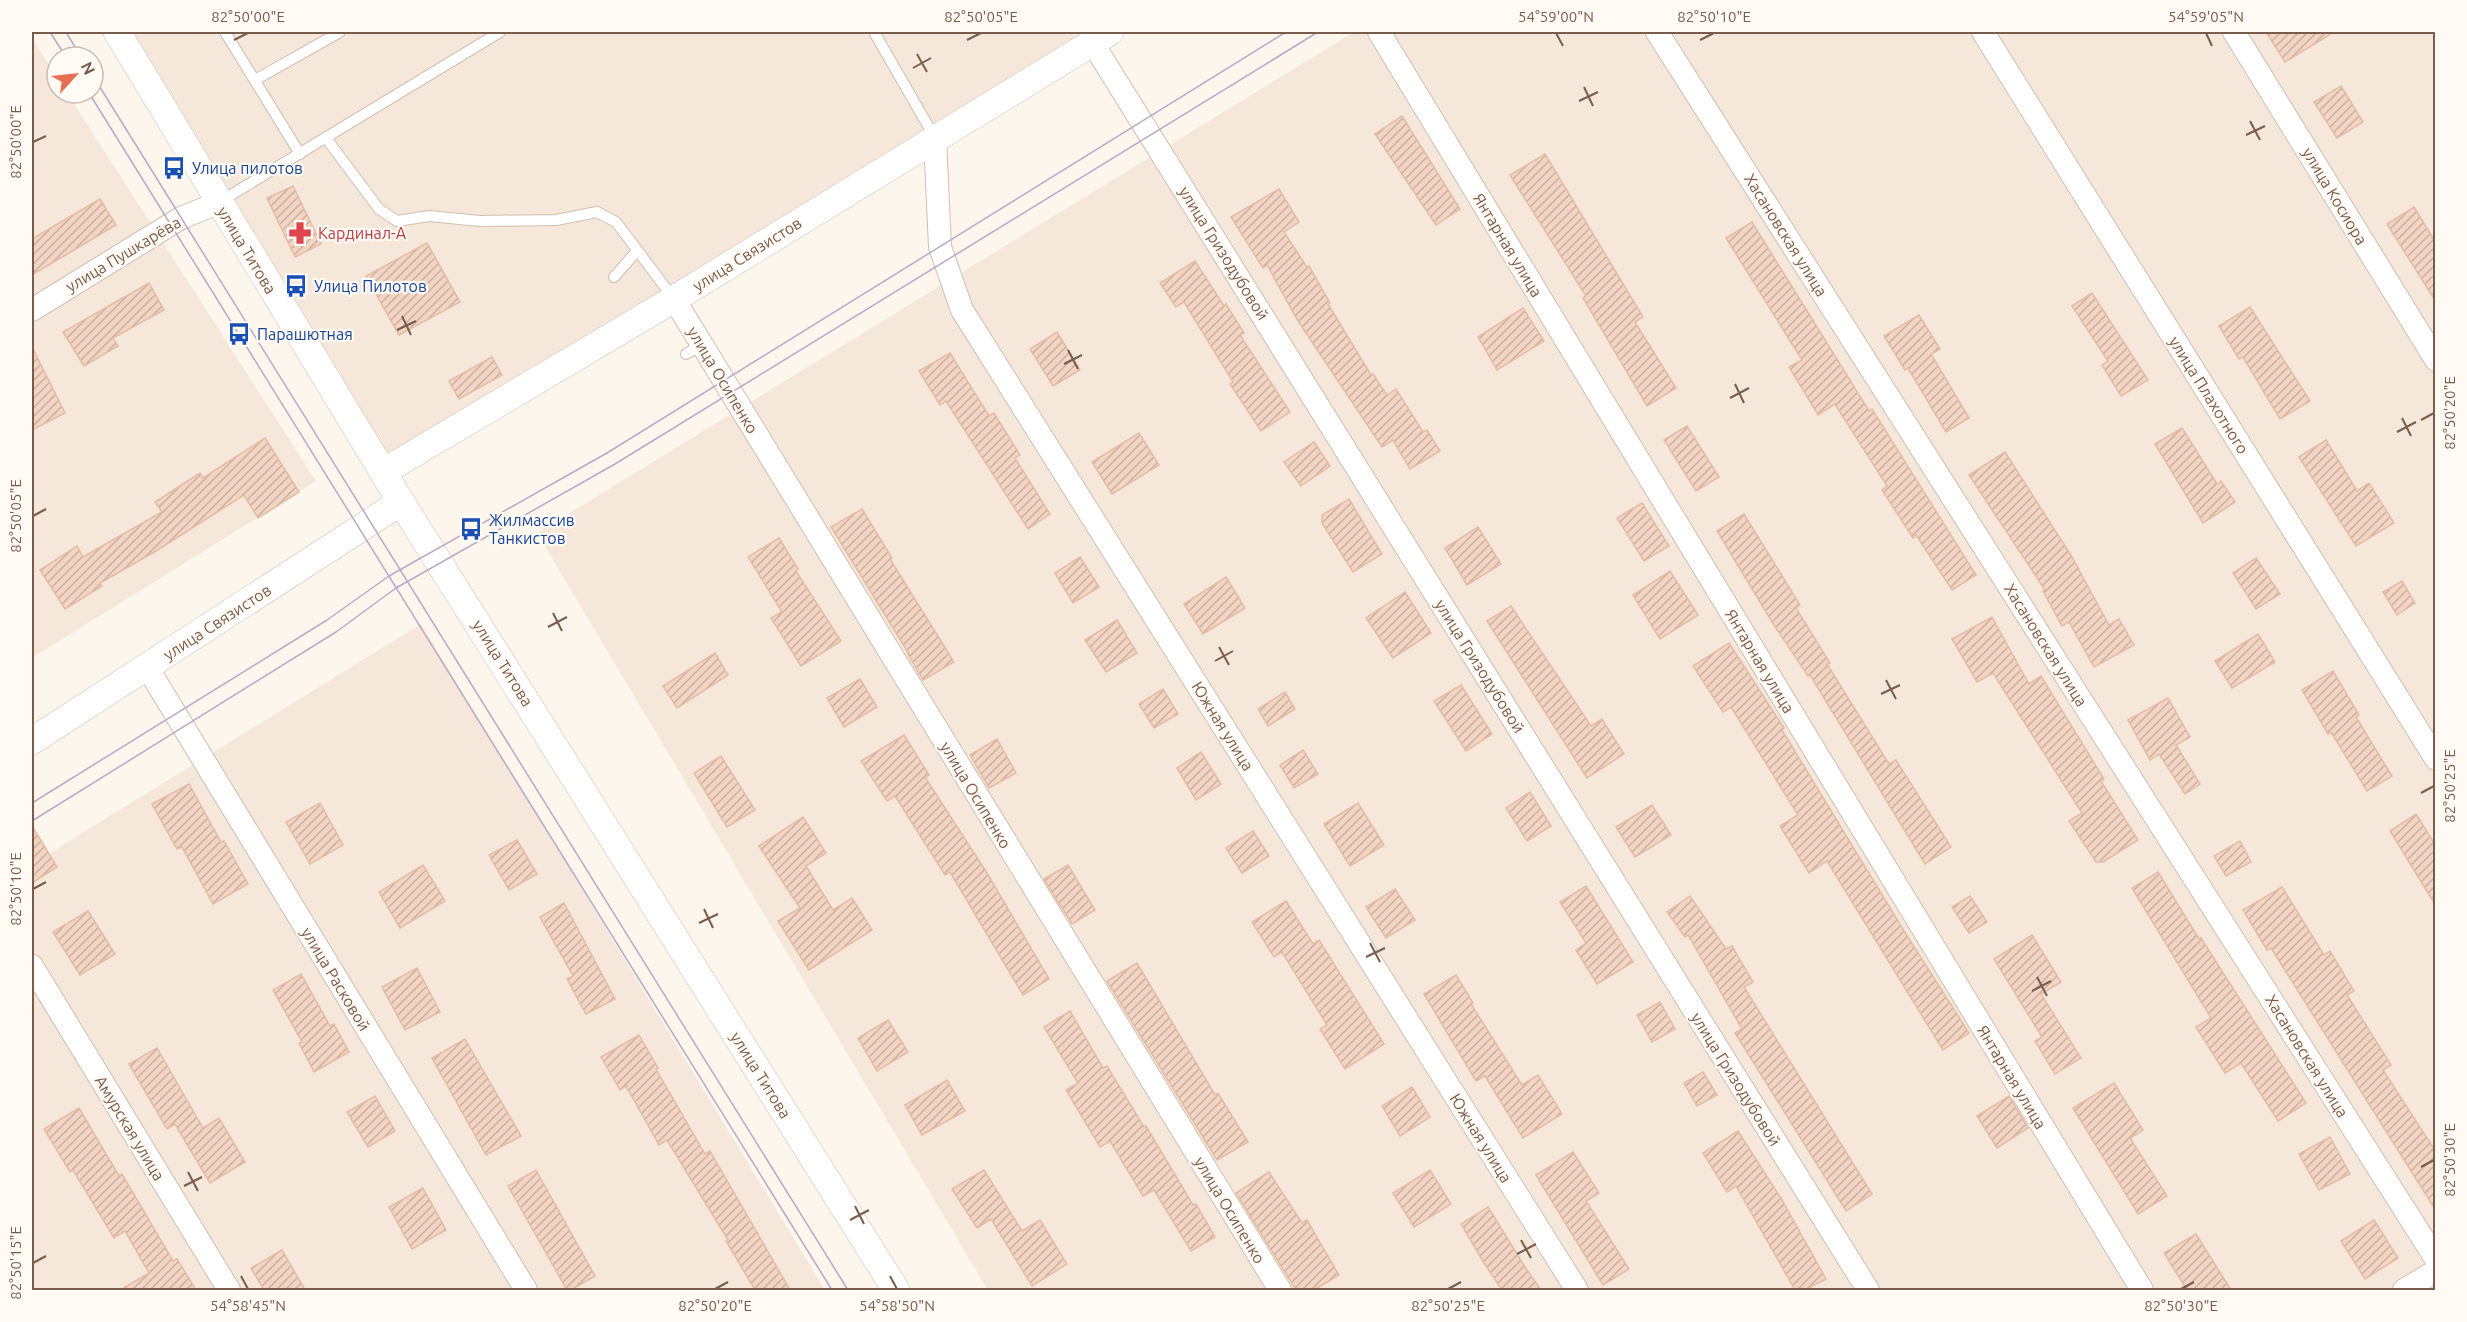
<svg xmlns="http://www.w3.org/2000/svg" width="2467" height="1322" viewBox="0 0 2467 1322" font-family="Ubuntu,sans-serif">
  <defs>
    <pattern id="building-hatch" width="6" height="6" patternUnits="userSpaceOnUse" patternTransform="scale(1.5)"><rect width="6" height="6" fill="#f3d5c3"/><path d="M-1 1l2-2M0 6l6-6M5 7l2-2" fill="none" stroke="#cab0a1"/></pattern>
  </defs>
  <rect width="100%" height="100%" fill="#fdf6ec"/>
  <g fill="#f5e8da">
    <path d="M117,32h993l-727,440z"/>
    <path d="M1354,32h1081v1258h-1447l-451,-757z"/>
    <path d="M32,38l25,40v15h10l249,388 -284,177z"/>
    <path d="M421,624l404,666h-793v-426z"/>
  </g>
  <g fill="url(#building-hatch)" stroke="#e6bba3" stroke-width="1.5">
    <path d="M2266,32h68l-49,30z"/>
    <path d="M2341,86l22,36 -26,16 -23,-36z"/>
    <path d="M1402,116l58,93 -24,16 -61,-91z"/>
    <path d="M1545,154l98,163 -8,5 41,66 -29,18 -64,-108 3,-2 -76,-121z"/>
    <path d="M293,186l28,58 -26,13 -28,-59z"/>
    <path d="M1279,189l20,33 -15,10 23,35 2,-1 21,37 -2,1 43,71 2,-1 14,21 9,-6 27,43 4,-2 13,21 -30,18 -17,-29 -11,7 -84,-126 -31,-56 -4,3 -32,-51z"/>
    <path d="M100,199l16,26 -84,50v-36z"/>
    <path d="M2414,207l22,36v59l-49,-78z"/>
    <path d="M1752,222l117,189 3,-2 104,166 -24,15 -36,-55 -3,3 -31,-48 5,-4 -52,-82 -17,11 -29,-48 13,-7 -76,-122z"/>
    <path d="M427,243l33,59 -61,33 -33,-59z"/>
    <path d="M1195,261l29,45 2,-2 18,29 -4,2 50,77 -29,19 -31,-47 3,-2 -49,-80 -8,5 -16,-24z"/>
    <path d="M149,283l15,27 -51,28 5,8 -34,20 -21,-34z"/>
    <path d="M2092,293l56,87 -27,16 -19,-31 6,-4 -36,-55z"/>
    <path d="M2250,307l60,94 -30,18 -37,-62 -4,2 -20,-33z"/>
    <path d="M1523,308l21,33 -47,29 -19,-33z"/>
    <path d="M1919,315l21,34 -9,5 38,64 -23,14 -38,-64 -3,2 -21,-34z"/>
    <path d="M1057,332l23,38 -27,16 -23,-37z"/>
    <path d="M32,347l33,66 -33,17z"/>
    <path d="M950,353l39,63 5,-3 26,42 -5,3 35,56 -22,15 -82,-128 -6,4 -21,-34z"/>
    <path d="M492,357l10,18 -43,24 -10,-18z"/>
    <path d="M1687,426l32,51 -23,14 -32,-51z"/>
    <path d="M2182,428l35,56 4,-3 14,21 -32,21 -48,-79z"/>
    <path d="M1139,433l20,32 -47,29 -20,-32z"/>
    <path d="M265,438l34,54 -41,26 -14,-23 -88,56 -56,32 2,3 -37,23 -25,-39 37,-24 6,11 79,-45 -7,-10 45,-29 3,5z"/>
    <path d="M2326,440l31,51 12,-8 25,40 -38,23 -57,-89z"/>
    <path d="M1314,442l16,24 -29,20 -17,-24z"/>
    <path d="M2005,452l67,105 37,68 10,-6 15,26 -40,22 -25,-45 -7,4 -19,-35 2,-1 -76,-115z"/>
    <path d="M1349,499l33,55 -29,18 -31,-49v-8z"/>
    <path d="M1642,503l27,43 -25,15 -27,-43z"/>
    <path d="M862,509l30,49 -2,1 64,103 -31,18 -15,-26h1l-78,-127z"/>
    <path d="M1744,514l56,91 -4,3 34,55 -3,1 62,100 7,-4 55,87 -26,17 -115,-189 -2,1 -36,-54 -55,-91z"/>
    <path d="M1478,527l23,37 -34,21 -22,-37z"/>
    <path d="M779,538l19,31 -2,2 45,70 -40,25 -30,-48 11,-6 -34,-55z"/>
    <path d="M1080,557l19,30 -26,16 -18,-30z"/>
    <path d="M2256,558l24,36 -24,15 -23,-36z"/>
    <path d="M1670,571l28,44 -38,24 -27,-44z"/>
    <path d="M1226,577l19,31 -42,26 -19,-30z"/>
    <path d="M2402,581l13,22 -18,12 -14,-23z"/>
    <path d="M1405,592l26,41 -38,25 -27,-40z"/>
    <path d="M1511,606l80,120 11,-7 22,35 -37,24 -100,-157z"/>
    <path d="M1992,617l37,67 12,-8 63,103 -3,2 37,59 -35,22h-7l-27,-41 13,-8 -89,-140 -16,9 -25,-43z"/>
    <path d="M1117,620l20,33 -31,19 -21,-32z"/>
    <path d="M2258,634l17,28 -43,26 -17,-27z"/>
    <path d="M1729,643l55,85 -2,2 122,201 65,102 -26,17 -116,-189 -18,12 -29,-47 18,-11 -67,-108 -8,5 -30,-46z"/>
    <path d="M715,653l13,22 -51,33 -14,-22z"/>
    <path d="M2333,671l26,44 -3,2 36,59 -25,15 -36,-59 -3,2 -26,-44z"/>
    <path d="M860,679l17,28 -33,20 -17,-29z"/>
    <path d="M1461,685l31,49 -26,17 -32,-50z"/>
    <path d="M1163,689l15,25 -24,14 -15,-24z"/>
    <path d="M1285,692l10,17 -27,17 -10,-17z"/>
    <path d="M2168,698l22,39 -14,8 24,39 -15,10 -26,-40 -9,6 -22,-40z"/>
    <path d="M904,735l25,40 -4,2 62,96 62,106 -26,16 -73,-123 -5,3 -50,-79 -8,5 -26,-40z"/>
    <path d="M997,739l19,34 -27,15 -19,-33z"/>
    <path d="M1303,750l15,24 -24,14 -14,-23z"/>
    <path d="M1201,752l20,32 -25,16 -19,-32z"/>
    <path d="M721,756l34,54 -28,17 -33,-54z"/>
    <path d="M189,784l32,58 3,-1 24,43 -35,20 -31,-57 -5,2 -25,-45z"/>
    <path d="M1530,792l21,34 -24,15 -21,-33z"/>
    <path d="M320,803l23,42 -33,19 -24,-42z"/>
    <path d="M1358,803l26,42 -34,21 -26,-42z"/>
    <path d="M1652,805l19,30 -36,22 -19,-30z"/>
    <path d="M2416,814l20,32v60l-46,-75z"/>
    <path d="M803,817l23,36 -20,13 27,44 19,-12 20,32 -63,40 -31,-49 22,-13 -41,-62z"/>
    <path d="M32,826l25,41 -25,16z"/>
    <path d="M1253,831l16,25 -27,17 -16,-25z"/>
    <path d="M517,840l20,34 -28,16 -20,-35z"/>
    <path d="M2240,841l11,21 -25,14 -12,-20z"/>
    <path d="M423,865l22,36 -45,27 -21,-36z"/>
    <path d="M1068,865l27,45 -23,14 -28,-45z"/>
    <path d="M2158,872l41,67 2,-1 105,165 -28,18 -37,-58 -16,10 -29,-46 15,-9 -79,-130z"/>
    <path d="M1586,886l47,76 -36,22 -21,-34 10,-7 -26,-41z"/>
    <path d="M2282,887l42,68 6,-4 24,40 -7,4 44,70 -8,5 53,82v59l-165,-263 -4,2 -24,-40z"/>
    <path d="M1395,889l20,31 -29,18 -20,-31z"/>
    <path d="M1690,896l36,53 6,-3 21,36 -9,5 128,207 -26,17 -111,-178 7,-4 -54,-94 -3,2 -18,-25z"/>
    <path d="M1970,896l17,26 -18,11 -17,-26z"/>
    <path d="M1286,901l27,43 6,-4 65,104 -39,25 -25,-40 7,-4 -45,-73 -8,5 -22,-35z"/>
    <path d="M564,903l51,96 -29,15 -19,-35 6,-3 -33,-59z"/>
    <path d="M88,911l27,43 -35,21 -27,-43z"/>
    <path d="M2032,935l29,47 -20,12 40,64 -26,16 -20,-33 7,-4 -48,-78z"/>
    <path d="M1137,963l78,132 3,-2 30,49 -31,18 -110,-179z"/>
    <path d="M417,968l23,44 -35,18 -23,-43z"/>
    <path d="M301,974l29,52 4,-2 15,28 -35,20 -15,-29 3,-1 -29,-52z"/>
    <path d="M1456,975l17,28 -2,1 51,81 16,-10 24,39 -39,24 -38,-62 -9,5 -52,-87z"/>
    <path d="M1660,1002l15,27 -23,13 -15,-27z"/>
    <path d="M1070,1011l33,57 4,-2 37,61 2,-1 47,79 3,-1 19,33 -24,14 -37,-61 -11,6 -33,-55 -10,6 -34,-57 12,-7 -34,-56z"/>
    <path d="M888,1020l20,32 -31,19 -19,-33z"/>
    <path d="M639,1035l19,33 -2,1 49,85 5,-3 80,139h-35l-29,-49 2,-1 -61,-100 -8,5 -33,-59 -6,4 -19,-33z"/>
    <path d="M465,1039l56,97 -35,19 -54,-97z"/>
    <path d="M157,1048l46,80 16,-10 26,44 -35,21 -35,-59 -8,5 -38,-65z"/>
    <path d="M1703,1072l14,23 -20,11 -13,-23z"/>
    <path d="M947,1080l18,31 -43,24 -17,-30z"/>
    <path d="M2114,1083l29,47 -13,8 37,58 -29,18 -65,-106z"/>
    <path d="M1412,1087l18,30 -30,19 -18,-30z"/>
    <path d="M375,1096l20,35 -27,16 -21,-35z"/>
    <path d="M2009,1096l19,32 -31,20 -20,-32z"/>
    <path d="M79,1108l40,68 3,-2 51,87 4,-2 19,31h-76l29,-17 -24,-42 -11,7 -41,-68 -3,2 -26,-43z"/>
    <path d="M1738,1131l44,69 44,79 -21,11h-10l-59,-104 -9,6 -24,-39z"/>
    <path d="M2330,1137l20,37 -31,16 -20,-36z"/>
    <path d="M1573,1152l26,41 -13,8 43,68 -26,16 -67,-110z"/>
    <path d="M536,1170l59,106 -24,14h-4l-59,-104z"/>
    <path d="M984,1170l38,61 18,-11 27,44 -35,22 -41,-67 -14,9 -25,-39z"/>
    <path d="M1430,1170l21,34 -37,23 -21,-34z"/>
    <path d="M1269,1172l33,51 5,-3 32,55 -25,15h-18l-60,-97z"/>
    <path d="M423,1188l23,42 -34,19 -23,-42z"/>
    <path d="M1488,1207l37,60 16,23h-39l-18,-27 -23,-39z"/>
    <path d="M2374,1220l24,38 -33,21 -24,-38z"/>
    <path d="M2196,1234l35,56h-44l-23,-37z"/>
    <path d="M282,1250l23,40h-41l-13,-22z"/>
  </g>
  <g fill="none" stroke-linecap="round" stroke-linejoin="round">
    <g stroke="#d1beb0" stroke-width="12">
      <g id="service">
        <path d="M225,32l75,122"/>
        <path d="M874,32l61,106"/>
        <path d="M255,80l85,-48"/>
        <path d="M326,138l53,71 18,12 32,-5 51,5 76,-1 41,-8 19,10 58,77"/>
        <path d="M221,201l279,-169"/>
        <path d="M614,277l23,-26"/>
        <path d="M686,354l17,-10"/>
      </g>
    </g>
    <g stroke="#d1beb0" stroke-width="24">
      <g id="minor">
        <path d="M1379,32l763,1258"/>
        <path d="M1657,32l779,1227"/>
        <path d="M1983,32l453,727"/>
        <path d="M2234,32l202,328"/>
        <path d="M1092,42l776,1248"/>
        <path d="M935,138l5,109 22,63 615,980"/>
        <path d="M674,299l606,991"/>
        <path d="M32,310l149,-92 37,-15"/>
        <path d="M147,667l379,623"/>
        <path d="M32,966l197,324"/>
        <path d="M2404,1290l32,-19"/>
      </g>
    </g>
    <g stroke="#d1beb0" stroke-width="28">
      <g id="tertiary">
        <path d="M117,32l284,470 495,788"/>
        <path d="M383,472l291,-173 436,-267"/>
        <path d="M32,741l369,-239"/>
      </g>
    </g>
    <use href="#service" stroke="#fff" stroke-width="10"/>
    <use href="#minor" stroke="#fff" stroke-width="22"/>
    <use href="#tertiary" stroke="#fff" stroke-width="27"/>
    <g stroke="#b9a8c9" stroke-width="1.5">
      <path d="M50,32l16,25"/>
      <path d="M66,32l15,25"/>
      <path d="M93,76l755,1214"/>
      <path d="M89,93l743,1197"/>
      <path d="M32,803l295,-183 62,-44 218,-123 679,-421"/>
      <path d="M32,821l304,-189 60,-44 219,-124 703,-432"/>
    </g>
  </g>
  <path fill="none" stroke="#7a5c4d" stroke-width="2" d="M1556,33l7,13M2206,33l6,13M234,40l14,-7M967,40l14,-7M1700,40l14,-7M917,54l10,18M913,68l18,-10M1584,87l9,19M1579,101l19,-9M2250,121l10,19M2246,135l19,-9M33,142l13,-6M402,316l9,19M397,330l19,-9M1068,350l10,19M1064,364l18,-9M1735,384l9,19M1730,398l19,-10M2402,418l9,18M2421,420l13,-7M2397,432l19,-10M33,516l13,-7M553,613l9,18M548,627l19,-10M1219,647l10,18M1215,661l18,-10M1886,680l10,19M1881,694l19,-9M2421,793l13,-7M33,889l13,-7M704,909l9,19M699,923l19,-9M1370,943l10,19M1366,957l19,-9M2037,977l10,19M2032,991l19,-10M2421,1167l13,-7M188,1172l10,19M184,1186l18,-9M855,1206l9,18M850,1220l19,-10M1521,1240l10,18M1517,1254l19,-10M33,1263l13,-7M241,1276l7,13M890,1276l7,13M715,1289l13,-7M1448,1289l13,-7M2181,1289l13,-7"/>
  <defs>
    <g id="bus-bare" transform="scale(1.8)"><path d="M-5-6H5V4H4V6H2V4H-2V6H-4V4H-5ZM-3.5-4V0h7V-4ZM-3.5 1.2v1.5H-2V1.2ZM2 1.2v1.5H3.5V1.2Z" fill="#1a4fb4" stroke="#fffaf3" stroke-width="2.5" paint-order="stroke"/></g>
    <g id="pharmacy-bare" transform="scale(1.8)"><path d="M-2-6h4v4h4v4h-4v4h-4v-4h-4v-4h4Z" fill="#e0444e" stroke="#fffaf3" stroke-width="2.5" paint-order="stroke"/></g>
  </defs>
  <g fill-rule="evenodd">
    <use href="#bus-bare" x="174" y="168"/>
    <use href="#pharmacy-bare" x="300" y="233"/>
    <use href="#bus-bare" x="296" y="286"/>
    <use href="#bus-bare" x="239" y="334"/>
    <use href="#bus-bare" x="471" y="529"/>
  </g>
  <g text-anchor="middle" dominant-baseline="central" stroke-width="4.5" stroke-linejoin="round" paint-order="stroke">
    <g font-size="16" fill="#164399" stroke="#fffaf3" text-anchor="start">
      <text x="192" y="168">Улица пилотов</text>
      <text x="314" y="286">Улица Пилотов</text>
      <text x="257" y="334">Парашютная</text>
      <text x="489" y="520">Жилмассив<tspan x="489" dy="18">Танкистов</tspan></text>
    </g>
    <g font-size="16" fill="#7a5c4d" stroke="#fffaf3">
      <text transform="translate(2335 196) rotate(59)">улица Косиора</text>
      <text transform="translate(1786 235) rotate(58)">Хасановская улица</text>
      <text transform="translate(1508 245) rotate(59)">Янтарная улица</text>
      <text transform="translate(247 250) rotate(59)">улица Титова</text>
      <text transform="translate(1224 253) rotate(58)">улица Гризодубовой</text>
      <text transform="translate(123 254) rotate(-31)">улица Пушкарёва</text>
      <text transform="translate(747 254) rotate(-32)">улица Связистов</text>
      <text transform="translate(723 380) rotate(59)">улица Осипенко</text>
      <text transform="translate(2209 395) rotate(58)">улица Плахотного</text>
      <text transform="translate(217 622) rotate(-33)">улица Связистов</text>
      <text transform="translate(2046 645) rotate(58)">Хасановская улица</text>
      <text transform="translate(1760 661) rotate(59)">Янтарная улица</text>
      <text transform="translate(503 663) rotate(58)">улица Титова</text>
      <text transform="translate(1480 666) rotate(58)">улица Гризодубовой</text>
      <text transform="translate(1223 726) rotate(58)">Южная улица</text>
      <text transform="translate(976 795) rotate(59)">улица Осипенко</text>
      <text transform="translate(336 979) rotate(59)">улица Расковой</text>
      <text transform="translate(2307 1056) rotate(58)">Хасановская улица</text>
      <text transform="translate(761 1075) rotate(58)">улица Титова</text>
      <text transform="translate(2012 1077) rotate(59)">Янтарная улица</text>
      <text transform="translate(1736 1079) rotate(58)">улица Гризодубовой</text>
      <text transform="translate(130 1128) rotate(59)">Амурская улица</text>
      <text transform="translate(1481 1138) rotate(58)">Южная улица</text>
      <text transform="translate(1230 1210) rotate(59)">улица Осипенко</text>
    </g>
    <g font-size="16" fill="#be3a42" stroke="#fffaf3" text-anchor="start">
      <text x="318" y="233">Кардинал-А</text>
    </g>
  </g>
  <rect width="2467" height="1322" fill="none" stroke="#fffaf3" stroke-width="66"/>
  <g transform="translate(75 75) rotate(63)"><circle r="28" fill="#fffaf3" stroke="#cabbb1" stroke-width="1.5"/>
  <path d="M0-4.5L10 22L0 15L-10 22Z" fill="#e76f51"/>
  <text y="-9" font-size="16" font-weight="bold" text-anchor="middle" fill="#7a5c4d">N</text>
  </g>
  <rect x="33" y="33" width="2401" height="1256" fill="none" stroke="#7a5c4d" stroke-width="2"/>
  <g font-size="15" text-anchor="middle" fill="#7a5c4d">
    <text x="248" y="22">82°50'00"E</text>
    <text x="981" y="22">82°50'05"E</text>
    <text x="1556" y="22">54°59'00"N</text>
    <text x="1714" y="22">82°50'10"E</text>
    <text x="2206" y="22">54°59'05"N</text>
    <text transform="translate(16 142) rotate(-90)" y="5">82°50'00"E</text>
    <text transform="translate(2450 413) rotate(-90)" y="5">82°50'20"E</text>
    <text transform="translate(16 516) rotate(-90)" y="5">82°50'05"E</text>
    <text transform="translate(2450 786) rotate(-90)" y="5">82°50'25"E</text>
    <text transform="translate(16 889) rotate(-90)" y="5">82°50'10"E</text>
    <text transform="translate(2450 1160) rotate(-90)" y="5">82°50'30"E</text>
    <text transform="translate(16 1263) rotate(-90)" y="5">82°50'15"E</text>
    <text x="248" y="1311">54°58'45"N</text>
    <text x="715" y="1311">82°50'20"E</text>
    <text x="897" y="1311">54°58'50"N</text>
    <text x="1448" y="1311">82°50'25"E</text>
    <text x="2181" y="1311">82°50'30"E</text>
  </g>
</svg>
